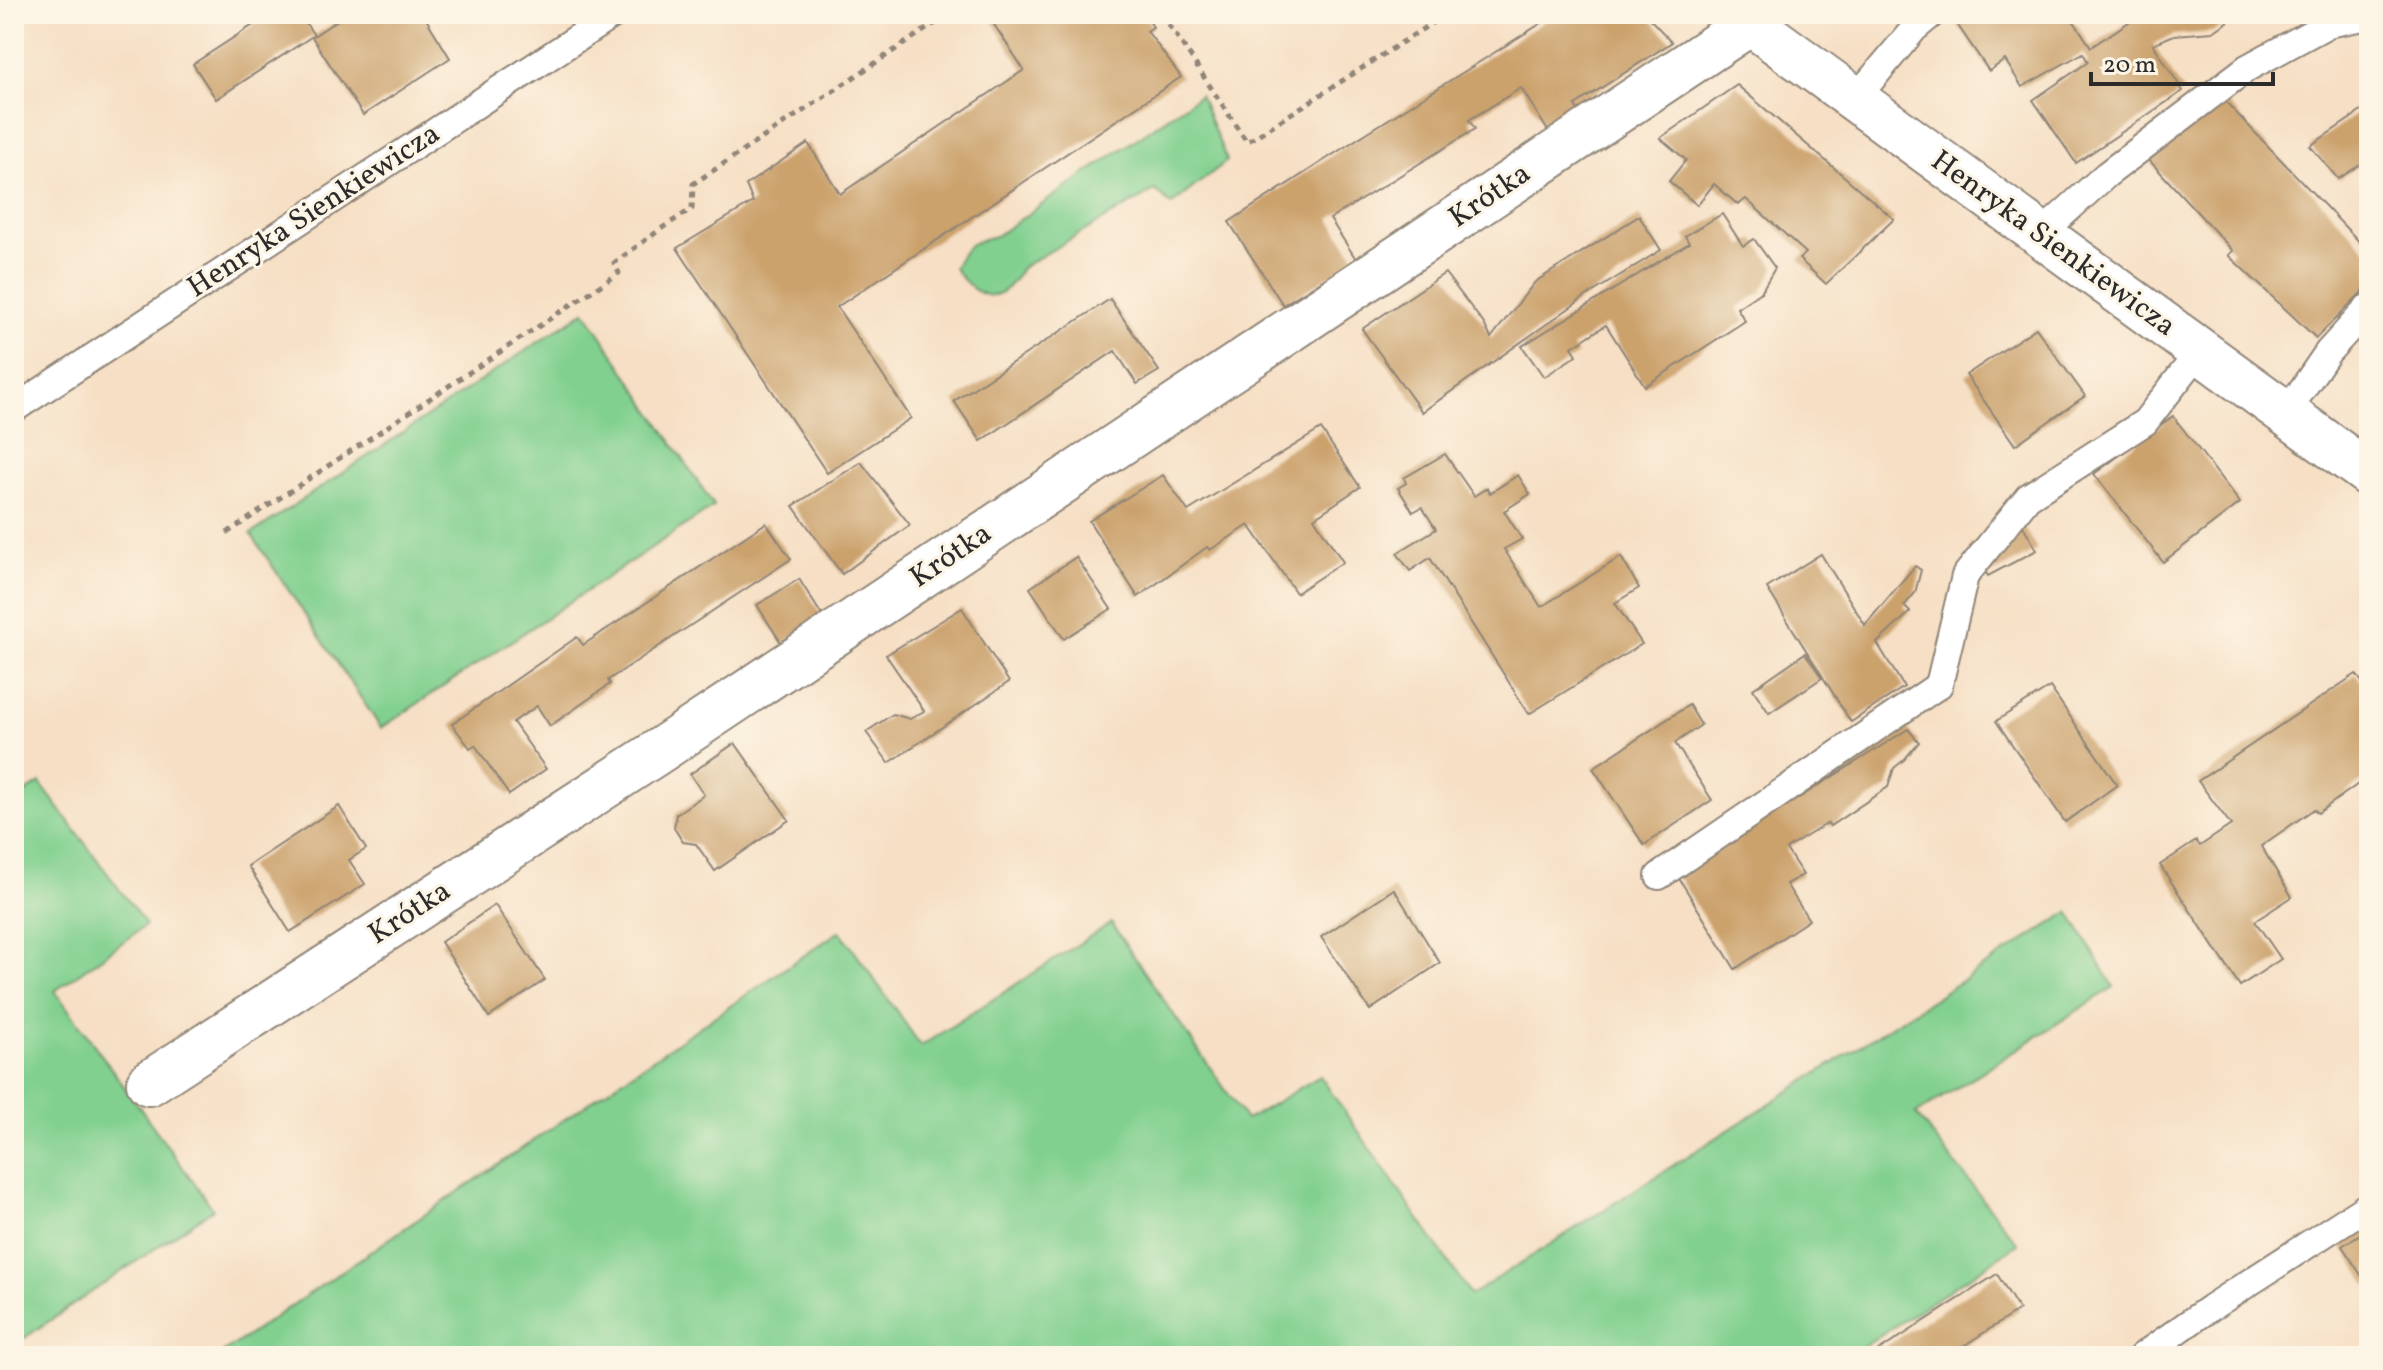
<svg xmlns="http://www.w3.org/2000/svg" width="2383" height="1370" viewBox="0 0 2383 1370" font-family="Vollkorn,serif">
  <rect width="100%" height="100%" fill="#fcf5e5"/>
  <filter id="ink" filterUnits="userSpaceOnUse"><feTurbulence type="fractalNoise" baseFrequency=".0125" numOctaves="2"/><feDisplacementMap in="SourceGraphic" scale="16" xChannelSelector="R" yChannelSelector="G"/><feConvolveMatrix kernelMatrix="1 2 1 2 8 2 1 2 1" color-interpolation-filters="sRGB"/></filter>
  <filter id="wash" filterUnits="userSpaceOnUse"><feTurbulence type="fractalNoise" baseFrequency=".006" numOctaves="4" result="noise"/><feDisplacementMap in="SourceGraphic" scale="32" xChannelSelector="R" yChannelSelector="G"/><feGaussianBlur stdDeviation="1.8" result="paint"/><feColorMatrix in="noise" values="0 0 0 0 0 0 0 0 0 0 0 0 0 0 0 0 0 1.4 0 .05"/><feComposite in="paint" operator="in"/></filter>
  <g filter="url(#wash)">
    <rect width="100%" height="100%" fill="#f6dfc4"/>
    <g fill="#81d08f" stroke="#567e5d" stroke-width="2">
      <path d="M1200,95l27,66 -56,44 -16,-15 -134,78c-21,40 -43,33 -67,0 11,-23 18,-27 42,-32z"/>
      <path d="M585,311l129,195 -333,222 -130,-194z"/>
      <path d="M40,783l106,142 -91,66 158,218 -199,136v-545z"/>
      <path d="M2069,912l45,75 -198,127 102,130 -168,112h-1632l622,-425 81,115 190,-123 135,197 74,-44 151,219z"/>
    </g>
    <g id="blocks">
      <g fill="#cba16c">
        <path d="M270,14h29l15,21 -98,64 -23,-35z"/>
        <path d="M347,14h76l27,44 -87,57 -51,-78z"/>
        <path d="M987,14h158l8,13 -6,4 34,46 -344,230 74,111 -84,55 -150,-225 76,-46 -7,-17 62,-42 32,51 184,-124z"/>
        <path d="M1556,14h89l27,28 -97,63 5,9 -30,20 -29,-46 -52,32 6,9 -145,90 26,40 -73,46 -54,-83 128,-83z"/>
        <path d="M1950,14h119l22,33 50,-33h98l-26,18 -39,3 -21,9 30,47 -107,72 -43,-63 55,-38 -5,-9 -61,34 -17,-27 -16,11z"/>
        <path d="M1737,85l157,134 -68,65 -27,-25 7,-6 -60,-54 -8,6 -24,-21 -17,21 -28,-24 17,-21 -26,-22z"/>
        <path d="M2222,98l147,154v33l-53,53 -88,-83 5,-4 -84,-91z"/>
        <path d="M2369,106v53l-31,20 -28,-33z"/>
        <path d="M1722,214l21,32 11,-7 21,29 -14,24 -24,16 8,13 -100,65 -39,-61 -34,22 5,8 -33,22 -22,-31 167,-103 -4,-7z"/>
        <path d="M1639,216l22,34 -76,47 -163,115 -60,-83 83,-56 39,51 7,14 44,-56z"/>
        <path d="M1110,299l49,72 -22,13 -22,-33 -134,90 -27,-40z"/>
        <path d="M2036,328l49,68 -70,49 -49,-70z"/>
        <path d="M2369,330v15l-8,-8z"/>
        <path d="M2173,416l67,87 -77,59 -69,-88z"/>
        <path d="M1321,429l39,58 -46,31 29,44 -47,31 -47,-68 -39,25 -3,-3 -69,50 -49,-76 74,-46 25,36z"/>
        <path d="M1445,454l29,42 13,-8 3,5 28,-18 12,19 -26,17 18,28 -18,10 37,58 80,-50 18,31 -24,15 27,41 -113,70 -99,-156 -20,13 -13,-18 39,-24 -14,-22 -9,5 -15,-24 8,-5 -2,-5z"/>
        <path d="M861,462l49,63 -68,49 -49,-68z"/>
        <path d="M2019,519l18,31 -49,26 -18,-30z"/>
        <path d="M766,523l25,36 -183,121 2,4 -60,42 -13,-20 -24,16 33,47 -37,26 -34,-50 -5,3 -18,-24 125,-87 6,8z"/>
        <path d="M1821,554l44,71 50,-59 6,4 -6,23 -11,13 6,6 -33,31 27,44 -53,35 -84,-134z"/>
        <path d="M1076,557l35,52 -47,30 -34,-51z"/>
        <path d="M799,579l24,38 -41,27 -25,-39z"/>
        <path d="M962,608l47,74 -120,81 -23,-31 27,-18 17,5 14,-8 -38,-56z"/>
        <path d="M1805,653l17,25 -53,35 -16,-24z"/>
        <path d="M2356,674l13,17v85l-51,37 -4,-4 -53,37 31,51 -37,24 26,38 -41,27 -80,-121 36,-24 4,5 31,-21 -33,-44z"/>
        <path d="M2050,687l67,98 -52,37 -69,-101z"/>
        <path d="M1689,705l12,20 -26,18 37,57 -68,45 -51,-77z"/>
        <path d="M1908,729l11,13 -15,18 -10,8 -6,19 -58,39 -2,-3 -42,26 17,26 -17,9 23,36 -74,49 -58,-94z"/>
        <path d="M735,743l54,77 -74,51 -19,-27 -13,-2 -9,-14 2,-14 28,-19 -14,-21z"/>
        <path d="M339,806l27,43 -17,11 16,24 -75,48 -42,-66z"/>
        <path d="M1394,889l46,74 -70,47 -49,-73z"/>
        <path d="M495,905l50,75 -56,37 -48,-75z"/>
        <path d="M2369,1228v59l-27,-41z"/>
        <path d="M1997,1274l22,36 -71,46h-77z"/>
      </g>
    </g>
  </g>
  <g filter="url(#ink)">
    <use href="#blocks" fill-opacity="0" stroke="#908578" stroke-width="2"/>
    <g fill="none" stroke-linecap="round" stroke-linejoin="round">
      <g stroke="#908578" stroke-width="30">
        <g id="service">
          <path d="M1855,99l59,-70 18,-15"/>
          <path d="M2041,234l65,-59 141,-107 81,-44 41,-8"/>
          <path d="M14,409l600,-395"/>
          <path d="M2286,413l42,-61 41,-45"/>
          <path d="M1659,876l280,-191 26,-109 63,-79 117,-75 55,-71"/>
          <path d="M2142,1356l68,-48 159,-103"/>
        </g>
      </g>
      <g stroke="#908578" stroke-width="48">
        <path id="minor" d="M149,1083l510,-332 1091,-728"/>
      </g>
      <g stroke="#908578" stroke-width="48">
        <path id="tertiary" d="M1738,14l631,460"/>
      </g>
      <g stroke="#908578" stroke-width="5" stroke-dasharray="6 6" stroke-linecap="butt">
        <path d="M1162,14l85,128 199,-128"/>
        <path d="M227,533l392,-260 -5,-10 51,-37 27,-17 1,-25 256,-170"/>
      </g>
      <use href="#service" stroke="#fff" stroke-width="26"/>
      <use href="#minor" stroke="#fff" stroke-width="44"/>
      <use href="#tertiary" stroke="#fff" stroke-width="44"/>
    </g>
  </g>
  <g text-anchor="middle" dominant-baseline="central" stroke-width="6" stroke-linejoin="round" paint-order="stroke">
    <g font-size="30" fill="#2b2b2b" stroke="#fcf5e5">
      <text transform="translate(1490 196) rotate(-34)">Krótka</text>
      <text transform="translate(314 211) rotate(-33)">Henryka Sienkiewicza</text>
      <text transform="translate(2053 244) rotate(36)">Henryka Sienkiewicza</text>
      <text transform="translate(951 556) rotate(-34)">Krótka</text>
      <text transform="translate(410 913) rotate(-33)">Krótka</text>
    </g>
  </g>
  <rect width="2383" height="1370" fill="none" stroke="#fcf5e5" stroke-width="48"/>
  <path d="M2091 72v12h182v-12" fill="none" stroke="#2b2b2b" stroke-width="4"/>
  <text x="2103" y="72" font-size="24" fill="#2b2b2b" stroke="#fcf5e5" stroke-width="6" paint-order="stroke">20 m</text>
</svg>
